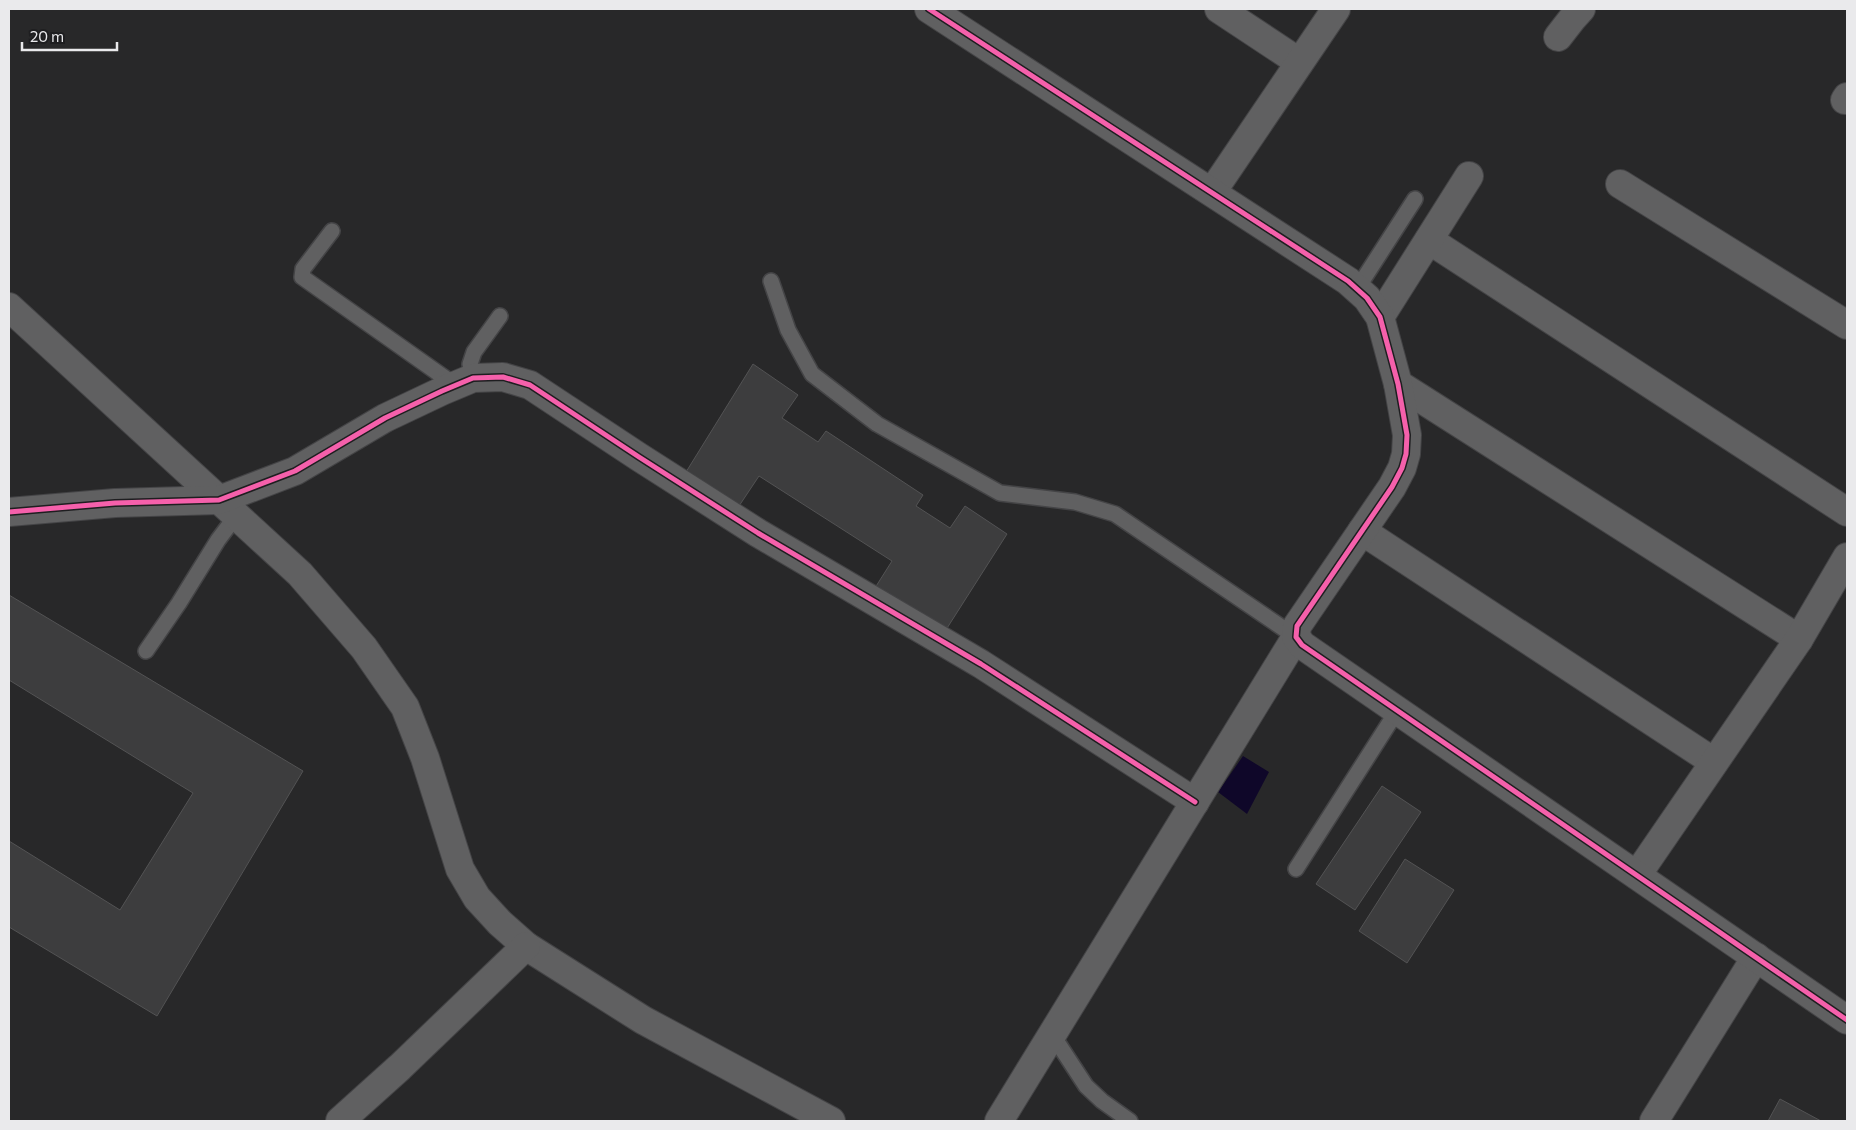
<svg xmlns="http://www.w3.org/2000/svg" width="1856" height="1130" viewBox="0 0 1856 1130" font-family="Commissioner,sans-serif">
  <rect width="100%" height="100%" fill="#282829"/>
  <path fill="#0f0729" d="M1243,756l26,16 -22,42 -29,-22z"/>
  <g fill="#3d3d3e" stroke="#535354">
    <path d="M753,364l45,31 -16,23 36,24 8,-11 97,64 -7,11 34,22 15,-22 42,28 -65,102 -69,-45 19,-30 -133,-85 -20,30 -53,-34z"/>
    <path d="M9,595l294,176 -146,245 -148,-89v-86l111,69 73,-117 -184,-113z"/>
    <path d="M1382,786l39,26 -66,98 -39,-26z"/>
    <path d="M1405,859l49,31 -47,73 -48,-32z"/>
    <path d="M1780,1099l41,22h-53z"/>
  </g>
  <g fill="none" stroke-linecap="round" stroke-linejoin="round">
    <g stroke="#444446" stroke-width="18">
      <g id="service">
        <path d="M332,231l-29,38 -1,8 153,108"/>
        <path d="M771,281l17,49 24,44 65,50 123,69 75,9 40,12 181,123"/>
        <path d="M1357,289l58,-90"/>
        <path d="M473,378l-3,-14 4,-12 26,-36"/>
        <path d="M146,651l33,-48 39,-63 18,-24"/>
        <path d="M1296,869l101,-158"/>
        <path d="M1052,1034l34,52 16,15 28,20"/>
      </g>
    </g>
    <g stroke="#444446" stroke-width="30">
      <g id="minor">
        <path d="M1219,9l80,53"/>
        <path d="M1558,37l14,-18 9,-10"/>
        <path d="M1845,100l2,-3"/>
        <path d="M1620,184l227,141"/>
        <path d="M1212,192l124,-183"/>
        <path d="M1429,240l418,272"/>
        <path d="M9,307l291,267 64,74 41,59 20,51 35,111 17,29 23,25 26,23 117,74 188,101"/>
        <path d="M1380,317l89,-141"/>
        <path d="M1398,384l401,255"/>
        <path d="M9,512l106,-9 104,-3 76,-29 90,-53 57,-27 31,-13 30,-1 27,8 109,72 119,76 223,131 214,138"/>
        <path d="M1362,531l352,231"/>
        <path d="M1637,875l162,-236 48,-82"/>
        <path d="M340,1121l60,-54 126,-121"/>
        <path d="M999,1121l297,-484"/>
        <path d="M1654,1121l102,-164"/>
      </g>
    </g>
    <g stroke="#444446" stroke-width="30">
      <path id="tertiary" d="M929,9l419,272 19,17 13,19 18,67 9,51 -1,19 -4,14 -10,19 -95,139 -1,11 6,8 545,375"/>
    </g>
    <use href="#service" stroke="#606061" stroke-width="15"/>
    <use href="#minor" stroke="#606061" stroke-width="28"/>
    <use href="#tertiary" stroke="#606061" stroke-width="28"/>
    <g stroke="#1e1e20" stroke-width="8">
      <g id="cycleway">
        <path d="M929,9l419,272 19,17 13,19 18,67 9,51 -1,19 -4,14 -10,19 -95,139 -1,11 6,8 545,375"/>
        <path d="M9,512l106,-9 104,-3 76,-29 90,-53 57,-27 31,-13 30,-1 27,8 109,72 119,76 223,131 214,138"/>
      </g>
    </g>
    <use href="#cycleway" stroke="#f560ab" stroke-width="5"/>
  </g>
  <rect width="1856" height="1130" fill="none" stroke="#eaeaec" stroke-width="20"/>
  <path d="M22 42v8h95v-8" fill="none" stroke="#eaeaec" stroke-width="2.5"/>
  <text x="30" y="42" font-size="15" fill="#eaeaec" stroke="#1e1e20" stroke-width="4" paint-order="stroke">20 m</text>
</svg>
